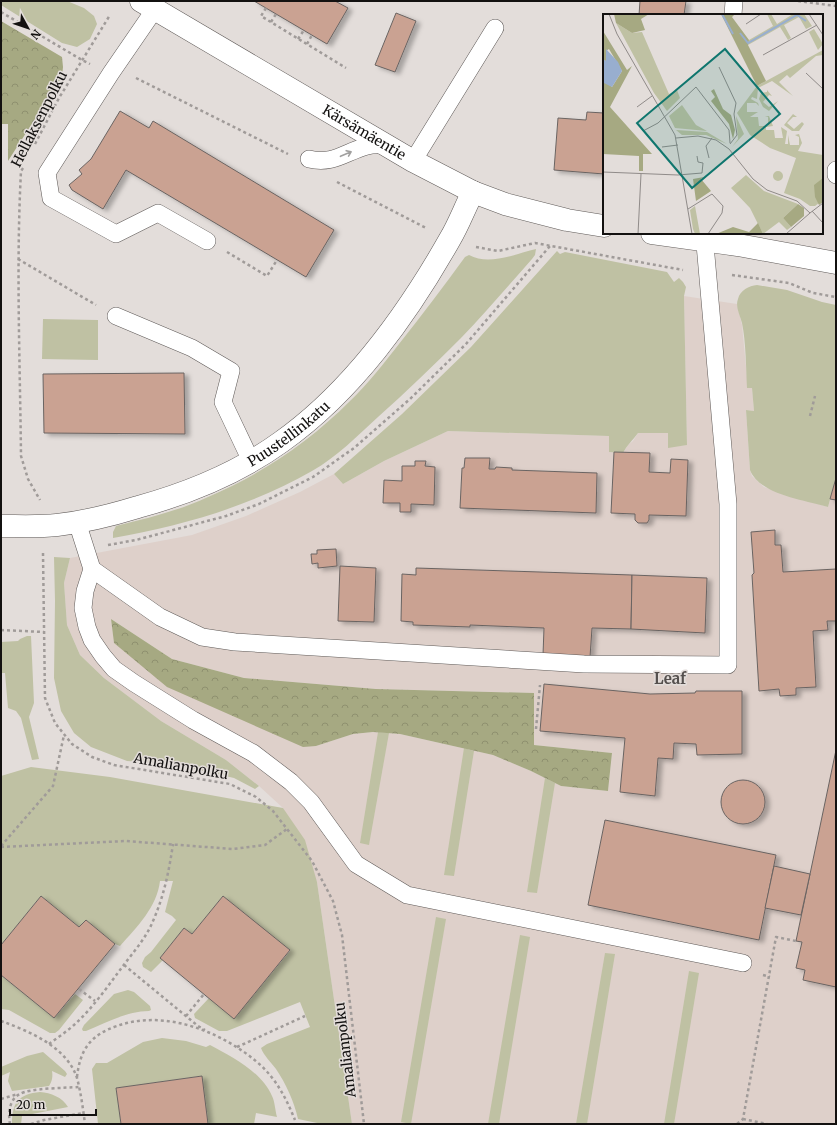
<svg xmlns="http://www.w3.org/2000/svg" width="837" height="1125" viewBox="0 0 837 1125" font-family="Merriweather,serif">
  <defs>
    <pattern id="forest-crowns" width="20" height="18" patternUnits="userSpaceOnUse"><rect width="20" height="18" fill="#a6a982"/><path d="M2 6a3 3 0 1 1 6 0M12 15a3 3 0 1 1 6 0" fill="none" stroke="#8e906f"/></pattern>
    <filter id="shadow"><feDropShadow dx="4.5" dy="2.5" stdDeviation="2" flood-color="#0004"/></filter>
  </defs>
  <rect width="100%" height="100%" fill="#e3ddda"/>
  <path fill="#ded0ca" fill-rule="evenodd" d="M684,296l53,8 5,21 6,63h4l2,23 -8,-1 4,60 2,6 12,11 64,20 8,-29v646h-484l-35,-242 -34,-74 -24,-22 -33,-26 -65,-39 -57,-43 -24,-23 -13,-30 -3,-42 6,-25 122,-23 54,-19 54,-24 34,-18 9,10 41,-23 64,-30 162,5 -1,16 14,1 5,-8 5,-4 5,-8h30v14l19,-2zM111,619l61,40 72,19 132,11 157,4 1,52 78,8 -4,38 -47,-5 -30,-15 -38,-16 -93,-21 -27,-2 -20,2 -37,12 -202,-103z"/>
  <g fill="#bfc1a3">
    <path d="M1,1h66l17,7 10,8 3,8 -7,15 -13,8 -15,-4 -61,-38z"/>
    <path d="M536,249l-1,6 -3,4c-24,27 -47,54 -71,79 -27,27 -55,54 -83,79 -21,19 -41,40 -66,54 -61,35 -130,55 -199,67v-6l3,-6c32,-8 62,-15 92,-29 54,-23 101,-55 142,-96 18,-17 34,-38 49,-57 23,-29 45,-58 66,-87l4,-2c20,11 46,-1 67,-6z"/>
    <path d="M557,251l3,3 5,-2 102,20 7,10 5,-4 4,4 3,5 -2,9 3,149 -19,3v-15h-30c-5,7 -11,12 -15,20l-14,-1v-16l-161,-5 -64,30 -41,23 -9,-10 68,-60 69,-67z"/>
    <path d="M757,285l30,5 35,12 14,3v173l-8,29c-24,-7 -68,-12 -78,-37l-4,-60 8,1 -2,-23h-5c-1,-20 -1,-46 -5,-65 -2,-8 -7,-17 -4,-24 2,-9 11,-13 19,-14z"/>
    <path d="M43,319l55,1v40l-56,-1z"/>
    <path d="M54,557l16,1 -6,25 3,42 13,30 24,23 57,43 65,39 33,26 -4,3 -21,-11 -30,-7 -35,-7 -42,-3 -36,-14 -17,-14 -13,-22 -7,-33 1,-77z"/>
    <path d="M27,636h4l3,67 -5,14 10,42 -7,1 -11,-42 -5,-7 -8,-3 -3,-35h-4v-31l17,-1 2,-2z"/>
    <path d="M378,732l11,1 -20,112 -9,-2z"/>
    <path d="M464,748l10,3 -20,125 -10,-1z"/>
    <path d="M31,767l79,10 173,31 22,32 12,42 35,242h-30l-24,-5c-4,-18 -12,-35 -22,-50 -5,-7 -12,-13 -15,-21l6,-4 43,-17 -10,-25 -73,29h-8l-24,-13 -1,-4 15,-16 25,20 56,-67 -67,-55 -31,38 -8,-6 -24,30 3,2 -12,12 -8,-5 -1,-4 3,-6 6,-5 25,-32 -4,-4 -7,-4 8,-31h-13c-3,26 -23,46 -40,65l-5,-2 -29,-24 -7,7 -38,-31 -40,49v-169z"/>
    <path d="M545,778l10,5 -18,110 -10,-1z"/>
    <path d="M436,917l10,2 -35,205 -10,-2z"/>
    <path d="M520,935l10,2 -31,187h-11z"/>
    <path d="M605,953l10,1 -28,170h-11z"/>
    <path d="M689,971l10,2 -25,151h-10z"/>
    <path d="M1,975l53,43 21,-24 8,6 -24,30 -4,3h-5l-41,-23 -8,-1z"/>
    <path d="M128,990l6,2 16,14 1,4 -2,1c-22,0 -43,12 -63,20h-3l-1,-2 2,-4 30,-31z"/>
    <path d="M162,1038l24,3 20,6 4,-2c22,12 51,26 62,51 3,6 3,14 5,21l-21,-4 -2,11h-46l-7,-48 -85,12 5,36h-23l-6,-55 4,-6h11l36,-21z"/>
    <path d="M43,1052l22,19 2,3 -2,3 -13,-6c1,6 0,10 -3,15l-37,5 -4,-10 2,-9 -9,4v-9l26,-11z"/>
    <path d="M40,1092c11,1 22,5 28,15l-46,9 -1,8h-9c0,-22 7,-30 28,-32z"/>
  </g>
  <g fill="url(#forest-crowns)">
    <path d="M1,21l61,36 1,10 -1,10 -54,84v-37h-7z"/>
    <path d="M111,619l61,40 72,19 132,11 158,4v52l78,8 -4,38 -47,-5 -30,-15 -38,-16 -93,-21 -27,-2 -20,2 -37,12 -13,1 -136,-60 -53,-44z"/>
  </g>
  <g fill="#caa292" stroke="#6a6462" filter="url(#shadow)">
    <path d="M254,1h81l13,7 -21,36z"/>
    <path d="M640,1h46l-2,14h-45z"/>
    <path d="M396,13l20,8 -21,51 -20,-7z"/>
    <path d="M120,111l29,17 4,-7 181,109 -28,47 -180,-107 -23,39 -31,-19 -3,-5 13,-11 -3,-4 12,-11z"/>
    <path d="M587,112l17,1v61l-50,-4 4,-52 28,2z"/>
    <path d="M184,373l1,61 -141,-1 -1,-59z"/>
    <path d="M614,452l36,1 -1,19 21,1 1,-14 17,1 -2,56 -37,-1v5l-2,3h-9l-3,-3v-6l-24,-1z"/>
    <path d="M465,458h25l-1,11h6l1,-2 16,1v2l85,3 -1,40 -136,-5 2,-40h2z"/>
    <path d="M415,461h11l-1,5 10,1 -1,38 -23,-1v8h-11v-9h-17l1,-23 18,1v-15h13z"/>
    <path d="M836,478v22l-6,-1z"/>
    <path d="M775,530v15h6l2,27 53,-3v52h-9l1,9 -15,1 3,56 -20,1v7l-16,1 -1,-7 -20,2 -7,-116 2,-2 -3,-41z"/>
    <path d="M336,549l1,17 -19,2v-5l-6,1 -1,-10h6v-4z"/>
    <path d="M340,566l36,2 -2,54 -36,-1z"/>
    <path d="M416,568l216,7 -1,54 -39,-1 -2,29 -47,-2 1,-27 -74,-3v2l-57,-2v-3l-12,-1 1,-47 14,1z"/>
    <path d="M632,575l75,3 -2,55 -74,-4z"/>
    <path d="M544,684l106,10 45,-1 1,-2h46v63l-45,1 -1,-11 -22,-1 -1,16 -15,-1 -3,38 -35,-4 5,-54 -85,-7z"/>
    <path d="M836,750v237l-33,-7 2,-10 -9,-2 6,-26 -6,-1z"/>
    <circle cx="743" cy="802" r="22"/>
    <path d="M605,820l171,35 -17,85 -171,-35z"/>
    <path d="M774,866l36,8 -9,41 -36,-7z"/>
    <path d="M41,896l38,31 7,-7 29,24 -61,74 -53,-43v-30z"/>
    <path d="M223,896l67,54 -56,69 -74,-61 24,-30 8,6z"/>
    <path d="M202,1076l6,48h-87l-5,-36z"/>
  </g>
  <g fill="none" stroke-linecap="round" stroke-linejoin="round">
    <g stroke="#5f5a58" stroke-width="18">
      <g id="lane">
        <path d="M155,9l-44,64 -64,100 4,25 65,36 42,-21 49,28"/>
        <path d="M733,15l1,-14"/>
        <path d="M309,159c24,6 36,-7 58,-13 7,-2 13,-1 19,-1"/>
        <path d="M413,161l82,-133"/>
        <path d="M836,175v-5"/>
        <path d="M116,316l76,32 39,23 -8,31 28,59"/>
        <path d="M77,522l15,47 -7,22 -2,17 4,19 5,13 11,16 11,13 20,14 59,37 60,33 38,29 20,20 45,62 51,31 336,68"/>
        <path d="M92,569l68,48 42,20 33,5 349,22 144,1v-161l-24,-271"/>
      </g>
    </g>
    <g stroke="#5f5a58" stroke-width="23">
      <g id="street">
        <path id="s1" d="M1,526c18,0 38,1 56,-1 27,-3 55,-10 81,-18 51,-14 100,-34 143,-65 72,-51 126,-127 169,-203 9,-15 15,-32 23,-47"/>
      </g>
    </g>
    <g stroke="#5f5a58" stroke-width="23">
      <g id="secondary">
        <path id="s2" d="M141,1l272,160 60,31 32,12 62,16 37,6"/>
        <path d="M652,233l86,12 98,18"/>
      </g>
    </g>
    <g stroke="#a09b99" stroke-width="2.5" stroke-dasharray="3 3" stroke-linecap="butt">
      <path d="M798,1l38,5"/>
      <path d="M266,8l-5,8 85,52"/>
      <path d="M1,12l81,48 8,4"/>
      <path d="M271,22l5,-8"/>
      <path d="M298,39l6,-9"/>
      <path d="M307,44l5,-9"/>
      <path d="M136,78l152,76"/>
      <path d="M35,144l24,-46 51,-83"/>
      <path d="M23,168l-2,3c-5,95 -1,190 0,285l7,23 12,21"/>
      <path d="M337,182l89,46"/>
      <path d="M476,247l22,4 37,-8 148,27"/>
      <path d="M227,252l40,24 10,-16"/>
      <path d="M18,259l78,46"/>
      <path d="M732,275l57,8 24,10 23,4"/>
      <path d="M810,416l5,-20"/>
      <path d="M108,545l28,-5 90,-24 33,-12 54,-27 41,-29 56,-49 56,-55 84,-98"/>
      <path d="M43,553l2,145 10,25 17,21 20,13 22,8 116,19 26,13 17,14 39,50 21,40 9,34 22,189"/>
      <path d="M1,630l43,2"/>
      <path d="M536,729l4,-44"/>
      <path d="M1,846l52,-60 11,-51"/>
      <path d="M1,847l125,-6 107,8 32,-4 22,-16"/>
      <path d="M124,965l74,61 7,4"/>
      <path d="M763,975l7,2"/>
      <path d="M79,989l16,12"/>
      <path d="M186,1016l18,-22"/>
      <path d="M1,1021c28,10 66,26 76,57 4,15 6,31 8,46"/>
      <path d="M49,1044c8,-6 17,-12 25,-19 20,-18 36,-42 52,-63 10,-13 21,-26 27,-41 11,-25 16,-50 20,-77"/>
      <path d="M237,1047l68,-31"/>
      <path d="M77,1077c3,-27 13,-42 40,-51 47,-17 103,5 140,36 19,16 29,36 38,58"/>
      <path d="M1,1099l17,-5"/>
      <path d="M743,1119l24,5"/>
      <path d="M10,1124c-2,-10 -1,-25 10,-30 10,-6 45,-6 59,-7"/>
      <path d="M31,1124l13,-4 39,-7"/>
      <path d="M737,1124l6,-5 33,-182 20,4"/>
    </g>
    <use href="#lane" stroke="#fff" stroke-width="17"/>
    <use href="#street" stroke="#fff" stroke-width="22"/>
    <use href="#secondary" stroke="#fff" stroke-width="22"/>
  </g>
  <defs><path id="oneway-shaft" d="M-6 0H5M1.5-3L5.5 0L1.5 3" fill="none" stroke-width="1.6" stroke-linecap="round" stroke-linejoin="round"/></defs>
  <use stroke="#a1a09f" href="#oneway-shaft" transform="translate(346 154) rotate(-23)"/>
  <g text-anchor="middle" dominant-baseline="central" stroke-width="3" stroke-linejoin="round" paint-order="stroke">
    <g font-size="14" fill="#131110" stroke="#e3ddda">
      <text transform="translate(39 119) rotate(-63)">Hellaksenpolku</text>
      <text stroke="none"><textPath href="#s2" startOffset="259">Kärsämäentie</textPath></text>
      <text stroke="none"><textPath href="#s1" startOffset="308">Puustellinkatu</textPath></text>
      <text transform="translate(181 766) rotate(10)">Amalianpolku</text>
      <text transform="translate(345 1050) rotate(-97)">Amalianpolku</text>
    </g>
    <g font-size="15" font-weight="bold" fill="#55504e" stroke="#e3ddda">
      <text x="670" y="678">Leaf</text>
    </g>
  </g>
  <g transform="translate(603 14)">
    <rect width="220" height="220" fill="#e3ddda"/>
    <path d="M164,0h4l6,10 16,-10h11l8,12 -6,3 -7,-12 -15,8 7,13 -3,2 -8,-13 -32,18 1,-5 24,-14zM13,9l16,10 10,-1 27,62 8,-4 3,8 -13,13 -13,-18zM211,15l9,15 -5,6 -9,-18zM220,36v5l-7,1 -26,22 -3,-3 -8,7 14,14 -21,-15 -14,7 -1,11 -5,-2 -1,2 7,4 1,3 -3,-3h-9v9h11l-8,5h8l1,9h9v-9l-3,-1h4l4,10 -7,1v3h8l1,8h8l-2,-11 6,4 -2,13h3v-9l2,10h9v-8l-4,-2 4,-1 3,9 -4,8 25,4v45l-8,6h-5l-10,-7 -16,-6 12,-35 -26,-10 -20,-13 -13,-22 20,-27zM164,76l5,6 -3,-1 -6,7 6,5 9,-6 -9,10 -6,-4 -4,-8 2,-6 6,-1zM79,91l14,20 11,6 -32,-3 -6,-12zM190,100l4,3h-4l-6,6 7,6 8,-7 2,2 -5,7h-7l-8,-6zM133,102l8,18 -12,13 6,-8zM73,116l31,2 20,12 -21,-9h-24zM170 162a5 5 0 1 1 10 0a5 5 0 1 1-10 0ZM143,161l18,16 34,13 -15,14 8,9 -4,3 -8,-8 -16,12 -13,-26 -19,-20zM92,192l5,28h-5l-2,-5 -3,-19z" fill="#bfc1a3"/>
    <path d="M11,0h35l-8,5 4,11 -13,3 -16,-10zM118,0h14l-3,3 17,23 -1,5 18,36 -9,5zM0,17l24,39 5,-4 -22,41 42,47h-9v17h-4v-15l-36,-2v-85l4,14 5,4 10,-16 -13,-22 -3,2v10l-3,-1zM111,75l9,20 8,6 4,15 -2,9 -4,-15 -18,-23 4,-4 -4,-6zM101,163l-3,2 10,12 -15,10 -3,-22zM220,164v24l-4,3 -4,-8 -1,-12zM195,190l6,4v8l-13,11 -8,-9zM155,209l5,11h-47l17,-7 16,5z" fill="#a6a982"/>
    <path d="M3,35l12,13 4,9 -10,16 -8,-4 -1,-24 3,2z" fill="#98aecf"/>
    <path fill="none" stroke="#98aecf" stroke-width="2" d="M119,0l11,20M137,19l8,10 49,-28 9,6"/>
    <path fill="none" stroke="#908b89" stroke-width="1" d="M6,0l8,20 58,101 17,99M206,0l14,21M143,10l15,-10M160,41l54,-30M116,53l17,36 -2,11 3,21 -7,9M203,59l17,16M34,93l15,-11M40,117l15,-8 38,-36 33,43 1,13M73,124l22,-2 18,4 13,9 24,30 14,11 30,11 13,12 13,-10M59,133l16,-2M106,144l-3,-12 6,-8M0,158l75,3 24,-2 1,-10 -5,-1 -1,-6M85,195l24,-15 11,12 -1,7 -14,21M209,197l11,12M35,220l3,-60M183,220l24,-21"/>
    <path fill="#0f766e" fill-opacity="0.15" stroke="#0f766e" stroke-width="2" d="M122,35l55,65 -88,74 -55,-65z"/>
    <rect width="220" height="220" fill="none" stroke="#131110" stroke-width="2"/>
  </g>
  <rect width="837" height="1125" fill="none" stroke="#131110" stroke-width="4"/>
  <g transform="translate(28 28) rotate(130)" stroke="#e3ddda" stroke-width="3" paint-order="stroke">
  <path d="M0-3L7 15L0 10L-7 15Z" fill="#131110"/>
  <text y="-6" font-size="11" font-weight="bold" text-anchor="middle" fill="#131110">N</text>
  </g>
  <path d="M10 1109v6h86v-6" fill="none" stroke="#131110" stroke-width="2"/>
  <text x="16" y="1109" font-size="12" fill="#131110" stroke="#e3ddda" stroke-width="3" paint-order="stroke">20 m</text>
</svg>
